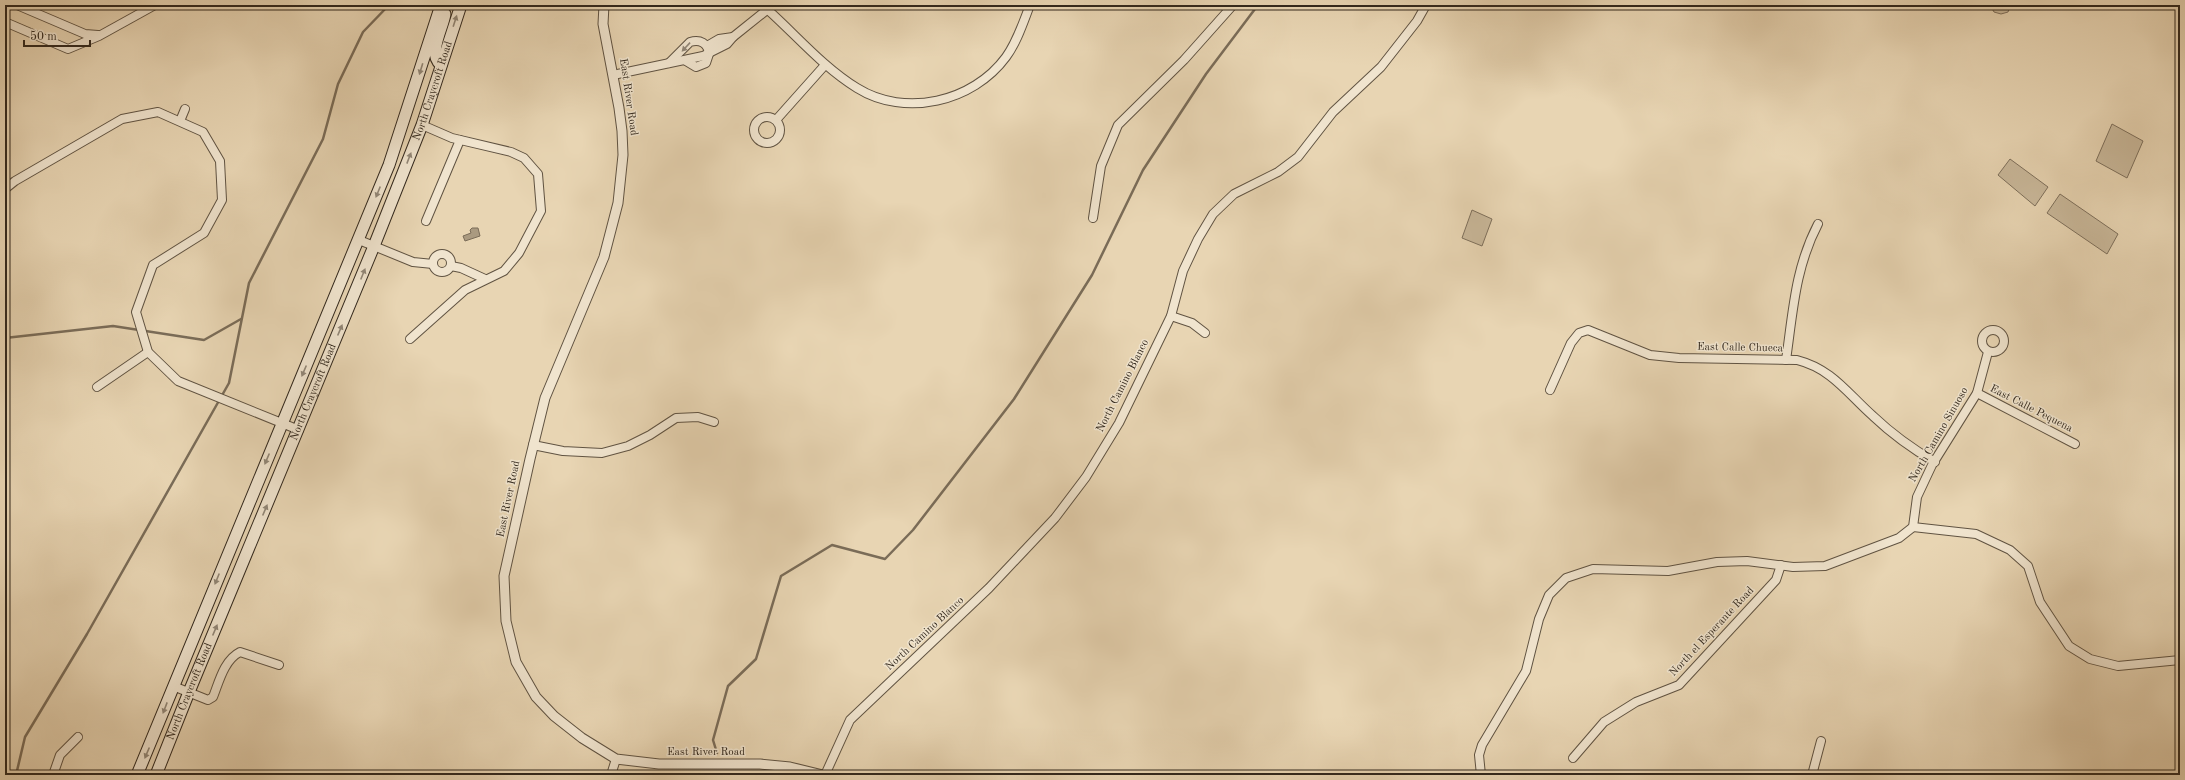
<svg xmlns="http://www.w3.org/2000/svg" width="2185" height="780" viewBox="0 0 2185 780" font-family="'Old Standard TT',serif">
  <rect width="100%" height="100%" fill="#e8d5b3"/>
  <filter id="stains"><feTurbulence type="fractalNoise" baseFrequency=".005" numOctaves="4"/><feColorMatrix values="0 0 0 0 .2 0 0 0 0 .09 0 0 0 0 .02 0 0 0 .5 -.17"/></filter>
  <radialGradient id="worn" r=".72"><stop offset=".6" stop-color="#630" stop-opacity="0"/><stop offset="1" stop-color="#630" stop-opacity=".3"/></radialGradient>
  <g fill="#c9b89a" stroke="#7e705c">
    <path d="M1990,5h21l-3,7 -7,2 -7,-2z"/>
    <path d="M2112,124l31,17 -16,37 -31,-17z"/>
    <path d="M2010,159l38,28 -13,19 -37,-31z"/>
    <path d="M2060,194l58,40 -11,20 -60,-41z"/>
    <path d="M1472,210l20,9 -10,27 -20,-8z"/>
  </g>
  <path fill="#aa9a80" stroke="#7a6c58" d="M472,228h6l2,8 -15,5 -2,-5 8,-3 -1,-3z"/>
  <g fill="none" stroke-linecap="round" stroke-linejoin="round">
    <g stroke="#7a6c58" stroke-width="2.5">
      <path d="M5,338l108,-12 91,14 37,-21"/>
      <path d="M717,753l-4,-13 15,-54 28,-27 25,-83 51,-31 53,14 28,-29 101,-131 78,-124 51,-105 63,-96 52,-69"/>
      <path d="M16,775l9,-38 62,-103 142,-251 20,-100 74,-144 15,-55 25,-52 26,-27"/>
    </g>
    <g stroke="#605342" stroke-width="10">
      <g id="minor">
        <path d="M17,5l68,29 13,1"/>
        <path d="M768,10c29,26 55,57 89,78 48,30 116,14 149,-31 11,-15 17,-34 24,-52"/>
        <path d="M5,22l63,27 31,-13 56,-31"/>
        <path d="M733,37l40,-32"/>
        <path d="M669,63l21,-21c10,-3 18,1 19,12l-3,9 -10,4 -10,-6"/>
        <path d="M613,75l90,-19 24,-12 6,-7 -14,2 -12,7"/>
        <circle cx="767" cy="130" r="13"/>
        <path d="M776,120l49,-55"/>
        <path d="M180,121l5,-12"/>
        <path d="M5,189l10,-8 107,-62 36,-7 45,20 17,29 2,39 -18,33 -51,32 -17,47 12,40 30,29 121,49"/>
        <path d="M1093,218l8,-52 17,-41 66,-65 49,-55"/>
        <path d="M426,221l34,-81"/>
        <path d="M359,240l54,22 20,2"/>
        <circle cx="442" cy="263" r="9"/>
        <path d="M451,266l10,2 24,11"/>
        <path d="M1171,316l21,7 13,10"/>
        <circle cx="1993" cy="341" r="11"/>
        <path d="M410,339l55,-49 39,-19 15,-18 22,-42 -3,-37 -14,-16 -13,-6 -59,-14 -30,-13"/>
        <path d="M1786,360c7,-48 9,-92 32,-136"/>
        <path d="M97,387l51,-35"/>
        <path d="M1550,390l21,-47 8,-10 9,-3 62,25 29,3 118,2c35,9 50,33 76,56 20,19 38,32 62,46"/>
        <path d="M1977,393l98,51"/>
        <path d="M533,445l30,6 39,2 26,-7 22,-11 26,-17 22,-1 16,5"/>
        <path d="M1913,527l63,7 34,16 18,16 12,36 29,44 21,13 28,7 62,-6"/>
        <path d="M173,686l35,14 5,-3c6,-15 11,-37 27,-45l39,13"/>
        <path d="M1573,758l31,-36 32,-20 43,-17 97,-105 5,-15"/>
        <path d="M53,775l7,-20 18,-18"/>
        <path d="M611,775l5,-16"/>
        <path d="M825,775l25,-55 139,-132 66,-70 31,-41 33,-54 52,-107 12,-45 15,-32 15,-25 21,-20 44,-22 20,-15 35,-45 48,-45 36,-46 9,-16"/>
        <path d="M1481,775l-2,-20 3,-10 44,-74 13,-52 10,-24 17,-17 27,-9 75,2 49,-9 30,-1 46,6 32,-1 74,-28 14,-11 4,-30 15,-32 45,-72 11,-41"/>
        <path d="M1812,775l9,-34"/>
      </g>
    </g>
    <g stroke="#605342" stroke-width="11">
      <path id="tertiary" d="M604,5l-1,19 16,84 3,23 1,24 -5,48 -14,54 -59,141 -15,61 -26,117 2,45 10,41 20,35 18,19 28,22 34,21 43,5h101l30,3 33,8"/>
    </g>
    <g stroke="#32281d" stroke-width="13">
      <g id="secondary">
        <path d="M441,65c-14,-11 2,-37 4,-51"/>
        <path d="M137,775l252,-610 52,-160"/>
        <path id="s1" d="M156,775l33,-83 185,-446 48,-121 39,-120"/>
      </g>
    </g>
    <use href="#minor" stroke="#f0e4ce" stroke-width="8"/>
    <use href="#tertiary" stroke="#f0e4ce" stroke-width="9"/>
    <use href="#secondary" stroke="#f0e4ce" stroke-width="11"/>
  </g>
  <defs><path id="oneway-solid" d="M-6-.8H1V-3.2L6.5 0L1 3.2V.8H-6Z"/></defs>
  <g fill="#918676">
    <use href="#oneway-solid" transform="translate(455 21) rotate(-72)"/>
    <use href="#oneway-solid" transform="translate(686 47) rotate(133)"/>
    <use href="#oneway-solid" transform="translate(421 69) rotate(107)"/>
    <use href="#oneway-solid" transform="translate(409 158) rotate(-69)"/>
    <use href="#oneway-solid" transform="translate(378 192) rotate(112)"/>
    <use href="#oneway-solid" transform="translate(363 274) rotate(-68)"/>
    <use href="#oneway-solid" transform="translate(340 330) rotate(-67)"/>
    <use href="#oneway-solid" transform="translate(304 371) rotate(113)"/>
    <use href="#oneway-solid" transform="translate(267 459) rotate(113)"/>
    <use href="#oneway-solid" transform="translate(265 510) rotate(-67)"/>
    <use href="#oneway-solid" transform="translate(217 579) rotate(112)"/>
    <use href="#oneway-solid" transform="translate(215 630) rotate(-67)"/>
    <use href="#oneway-solid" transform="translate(165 708) rotate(111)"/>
    <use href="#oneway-solid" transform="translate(147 753) rotate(113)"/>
  </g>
  <g text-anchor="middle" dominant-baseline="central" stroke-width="3" stroke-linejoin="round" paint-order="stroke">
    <g font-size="11" fill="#32281d" stroke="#f0e4ce">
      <text stroke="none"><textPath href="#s1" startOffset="738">North Craycroft Road</textPath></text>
      <text transform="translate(628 97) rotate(82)">East River Road</text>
      <text transform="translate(1740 348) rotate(1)">East Calle Chueca</text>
      <text transform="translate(1123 386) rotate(-63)">North Camino Blanco</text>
      <text stroke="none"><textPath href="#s1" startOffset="414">North Craycroft Road</textPath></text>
      <text transform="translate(2031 409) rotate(27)">East Calle Pequena</text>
      <text transform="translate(1939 435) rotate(-60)">North Camino Sinuoso</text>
      <text transform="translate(509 499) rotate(-78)">East River Road</text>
      <text transform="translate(1712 632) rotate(-47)">North el Esperante Road</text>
      <text transform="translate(925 634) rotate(-43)">North Camino Blanco</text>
      <text stroke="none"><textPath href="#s1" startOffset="90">North Craycroft Road</textPath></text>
      <text x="706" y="752">East River Road</text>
    </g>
  </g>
  <rect width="2185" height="780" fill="none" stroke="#e8d5b3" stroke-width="20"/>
  <rect x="6" y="6" width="2173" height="768" fill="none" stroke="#32281d" stroke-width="2"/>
  <rect x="10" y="10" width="2165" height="760" fill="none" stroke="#32281d"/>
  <path d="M24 40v6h66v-6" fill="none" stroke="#32281d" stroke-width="2"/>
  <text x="30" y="40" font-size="12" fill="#32281d" stroke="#f0e4ce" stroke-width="3" paint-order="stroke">50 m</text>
  <rect width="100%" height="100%" filter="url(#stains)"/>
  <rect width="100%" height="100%" fill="url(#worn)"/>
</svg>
